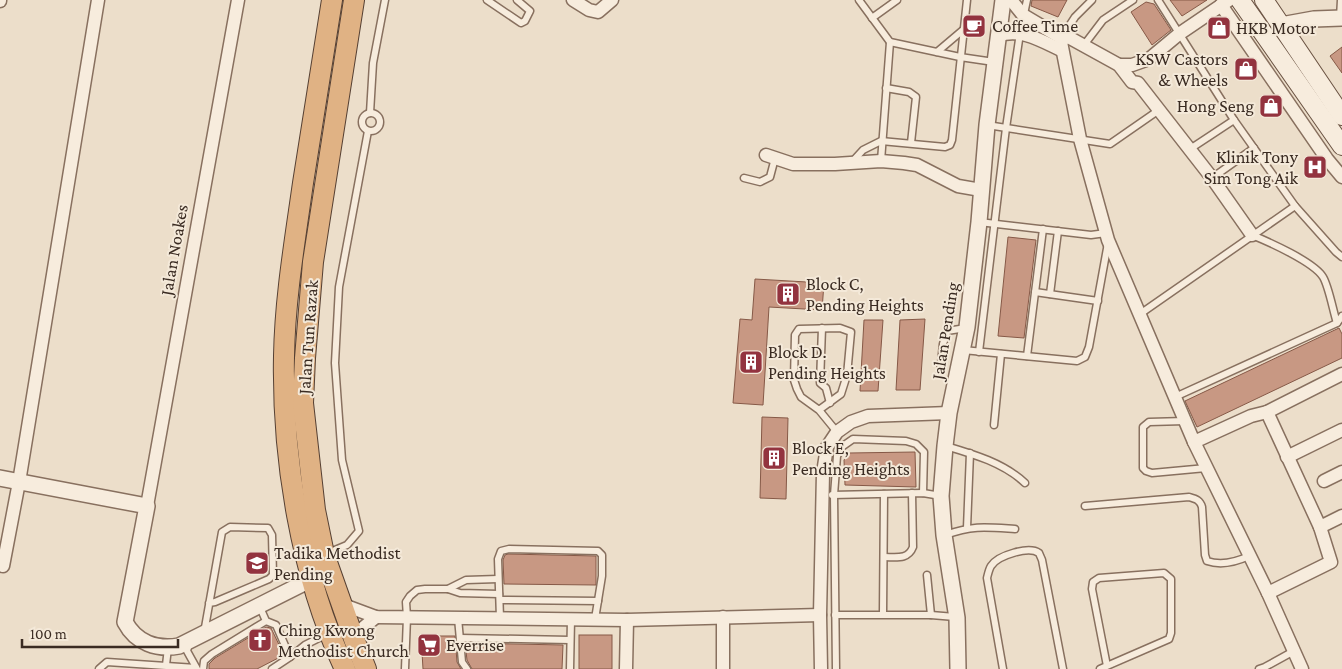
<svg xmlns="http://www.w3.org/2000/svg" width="1342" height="669" viewBox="0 0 1342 669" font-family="'Crimson Pro',serif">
  <rect width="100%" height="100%" fill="#ecdeca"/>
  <g fill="#c89883" stroke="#865947">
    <path d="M1032,0h35l-9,17 -27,-11z"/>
    <path d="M1170,0h37l-25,16z"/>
    <path d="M1146,2l8,2 17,26 -19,15 -21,-33z"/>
    <path d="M1342,47v26l-12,-17z"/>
    <path d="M1008,237l28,3 -12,98 -26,-2z"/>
    <path d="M755,279l69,4 -2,27 -53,-3 -6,98 -30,-2 7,-84 12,1z"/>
    <path d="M925,319l-5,71h-24l4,-70z"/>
    <path d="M864,320h19l-5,71h-18z"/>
    <path d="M1339,328l3,6v24l-145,69 -12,-26z"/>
    <path d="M762,417l26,1 -2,81 -26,-1z"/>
    <path d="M915,452l1,35 -71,-2 -1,-25 5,-7z"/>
    <path d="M508,554l88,2v29l-92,-1 -1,-24 2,-5z"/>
    <path d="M266,627l5,1 13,27 -27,14h-48v-5l6,-6z"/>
    <rect x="579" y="635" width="33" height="34"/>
    <path d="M421,636h34l2,26 4,7h-38z"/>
    <path d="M465,643l98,2 -1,24h-90l-5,-9z"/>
  </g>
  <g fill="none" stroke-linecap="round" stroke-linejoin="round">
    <g stroke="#88705f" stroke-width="9">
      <g id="service">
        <path d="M487,0l34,23 4,-2 5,-10 -13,-11"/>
        <path d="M859,0l31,42 70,15 34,5"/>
        <path d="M1158,0l76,120 61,86 41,46 6,5"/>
        <path d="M872,18l25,-18"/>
        <path d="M1340,18l1,-18"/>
        <path d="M1062,37l13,-20 17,-17"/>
        <path d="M1084,45l19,-25 30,-20"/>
        <path d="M937,52l26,-22"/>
        <path d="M886,88l23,4 7,5 -5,46"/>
        <circle cx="371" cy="122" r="9"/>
        <path d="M370,113l3,-50 12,-63"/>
        <path d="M987,125l123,19 49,-34"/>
        <path d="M1190,149l44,-29"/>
        <path d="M881,161l9,-119"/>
        <path d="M852,162l11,-12 18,-9 64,6 5,-2 2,-5 15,-140"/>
        <path d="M744,178l16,4 10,-5 5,-19"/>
        <path d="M1212,178l42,-30"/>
        <path d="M979,222l112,13 15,-2"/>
        <path d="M1252,235c17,7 62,27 71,42 6,10 10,34 14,46"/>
        <path d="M1035,292l63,9"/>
        <path d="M1050,294l8,-63"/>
        <path d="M1140,314l155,-108"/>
        <path d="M822,328l-2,55 6,5 4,15"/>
        <path d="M963,350l114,11 8,-4 4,-10 19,-104"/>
        <path d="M979,352l27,-224 14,-95 7,-33"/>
        <path d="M1027,356l16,-127"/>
        <path d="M940,374l3,-30 4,-13 19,-3"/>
        <path d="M1175,397l162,-74 5,-7"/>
        <path d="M819,410l22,-16 6,-19 4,-43 -11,-4 -41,1 -4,6 -1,45 3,9 4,8 18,13 18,22"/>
        <path d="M1185,421l-36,1 -6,5v41l3,3 6,2 54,-5"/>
        <path d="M994,425l7,-71"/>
        <path d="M946,446c27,8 58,17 79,37"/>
        <path d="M832,495l91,-2 18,3"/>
        <path d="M1085,506l104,-9c7,2 11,3 13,10l3,48 2,6c15,5 29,1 42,-5"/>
        <path d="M967,528l3,-75"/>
        <path d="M945,535c28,-10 41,-8 70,-6"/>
        <path d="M328,553l19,-8 12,-14 -17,-71 -7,-97 4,-76 29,-156"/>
        <path d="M884,557c12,0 24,3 29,-10l-1,-54"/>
        <path d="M927,575l4,40"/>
        <path d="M448,589l12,4 39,1"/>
        <path d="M500,600l98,1"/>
        <path d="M259,605l7,16 10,4 14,32 15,-12 22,-11"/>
        <path d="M883,614l1,-120"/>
        <path d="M835,615h96l24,2"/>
        <path d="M458,618l4,44 5,7"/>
        <path d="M500,618l-2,-59 3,-8 8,-2 89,2 4,4v21l-7,43"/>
        <path d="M204,633l18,-101 8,-5 38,1 4,7 1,40 -4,4 -54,23 -6,1"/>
        <path d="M460,638l110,2"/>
        <path d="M189,643l-2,8 10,18"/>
        <path d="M166,665l2,-17"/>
        <path d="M99,669l8,-7 89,6"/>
        <path d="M203,669l1,-8 8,-7 54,-33"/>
        <path d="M272,669l18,-12"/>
        <path d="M405,669l2,-52 -1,-15 4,-6 7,-6 8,-1h23l18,-9 32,-1"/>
        <path d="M570,669l1,-50"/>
        <path d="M836,669l-2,-174 3,-39 6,-10 10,-7 53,2 10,3 8,8 -1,41"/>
        <path d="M1003,669l-16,-91c1,-4 2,-9 4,-12 7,-11 38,-20 48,-13l3,7 21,109"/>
        <path d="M1100,669l69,-30 2,-6v-54l-7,-6 -65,5 -6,4 -1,7 15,77"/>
        <path d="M1259,669l6,-2 29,-16"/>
      </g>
    </g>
    <g stroke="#88705f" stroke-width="15">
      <g id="minor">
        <path d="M573,0l16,10 9,2 14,-12"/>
        <path d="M1011,0l12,15 37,22 20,102 28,101 86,202 74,151 34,76"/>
        <path d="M0,1v-1"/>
        <path d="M1221,5l106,154 15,18"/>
        <path d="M998,36c21,-9 44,5 63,14"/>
        <path d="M1060,37l10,1 49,27 13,17 6,1 74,95 40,57"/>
        <path d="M1119,65h13l17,-6 30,-25 50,-34"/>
        <path d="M766,155l27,9h42l46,-3 23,2 13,2 41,21 23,4"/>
        <path d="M1267,412l53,115 11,35 -63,31"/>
        <path d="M1194,442l57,-26 16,-4 75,-38"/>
        <path d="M1287,457l55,-27"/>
        <path d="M1324,481l18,-9"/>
        <path d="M147,506l91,-506"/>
        <path d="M1320,527l22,-11"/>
        <path d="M3,566l16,-84 79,-482"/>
        <path d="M341,604l35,13 251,3 193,-5"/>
        <path d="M354,639l10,-12 12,-10"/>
        <path d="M626,669l1,-49"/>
        <path d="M723,669v-52"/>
        <path d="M821,669l-1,-54 3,-142 4,-26 10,-15 14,-10 17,-6 81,-3"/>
      </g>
    </g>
    <g stroke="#88705f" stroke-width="18">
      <g id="tertiary">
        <path d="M1281,25l33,-6 28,-1"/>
        <path d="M0,478l147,28 -22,116c11,21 32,28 54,24l133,-67"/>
        <path d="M958,669l-1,-51 -13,-83 -3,-39 4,-50 4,-33 18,-86 12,-105 8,-97 16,-125"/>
      </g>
    </g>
    <g stroke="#6a5242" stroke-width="20">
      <g id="secondary">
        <path d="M1240,0l102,146"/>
        <path d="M1264,0l78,116"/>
      </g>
    </g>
    <g stroke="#564033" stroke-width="22">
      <g id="trunk">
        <path d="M332,0c-10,61 -19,122 -29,183 -8,57 -18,115 -19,173 -2,102 17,221 61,313"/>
        <path d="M354,0l-41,262 -8,96 -2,45 12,107 9,44 30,85 12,30"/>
      </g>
    </g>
    <use href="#service" stroke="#f7ecdd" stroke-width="6"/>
    <use href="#minor" stroke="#f7ecdd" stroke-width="12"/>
    <use href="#tertiary" stroke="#f7ecdd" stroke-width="15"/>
    <use href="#secondary" stroke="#f7ecdd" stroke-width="18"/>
    <use href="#trunk" stroke="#e0b284" stroke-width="20"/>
  </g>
  <defs>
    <g id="cafe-square" transform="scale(1.25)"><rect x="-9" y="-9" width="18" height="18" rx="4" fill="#93333f" stroke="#f4e9d9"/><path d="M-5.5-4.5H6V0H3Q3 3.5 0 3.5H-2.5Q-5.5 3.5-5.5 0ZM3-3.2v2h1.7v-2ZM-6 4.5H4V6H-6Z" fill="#fff"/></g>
    <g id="shop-square" transform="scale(1.25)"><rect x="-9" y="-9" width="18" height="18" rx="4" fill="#93333f" stroke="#f4e9d9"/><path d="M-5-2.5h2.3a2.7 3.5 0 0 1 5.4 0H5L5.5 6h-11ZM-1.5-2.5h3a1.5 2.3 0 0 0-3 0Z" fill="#fff"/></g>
    <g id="hospital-square" transform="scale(1.25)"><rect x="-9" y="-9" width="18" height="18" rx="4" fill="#93333f" stroke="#f4e9d9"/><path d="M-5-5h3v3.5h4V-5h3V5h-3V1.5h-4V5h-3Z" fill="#fff"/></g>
    <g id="building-square" transform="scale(1.25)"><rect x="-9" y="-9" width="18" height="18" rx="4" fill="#93333f" stroke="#f4e9d9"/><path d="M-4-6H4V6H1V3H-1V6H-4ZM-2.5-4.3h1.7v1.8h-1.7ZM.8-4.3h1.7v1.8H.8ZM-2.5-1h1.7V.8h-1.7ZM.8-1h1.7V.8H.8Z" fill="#fff"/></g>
    <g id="school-square" transform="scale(1.25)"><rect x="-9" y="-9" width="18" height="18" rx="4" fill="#93333f" stroke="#f4e9d9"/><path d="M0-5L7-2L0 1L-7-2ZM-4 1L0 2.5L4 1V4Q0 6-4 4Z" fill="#fff"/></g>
    <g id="church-square" transform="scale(1.25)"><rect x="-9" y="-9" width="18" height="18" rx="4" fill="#93333f" stroke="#f4e9d9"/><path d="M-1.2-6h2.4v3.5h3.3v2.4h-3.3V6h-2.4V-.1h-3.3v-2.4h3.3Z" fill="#fff"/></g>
    <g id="supermarket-square" transform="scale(1.25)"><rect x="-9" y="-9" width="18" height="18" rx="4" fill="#93333f" stroke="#f4e9d9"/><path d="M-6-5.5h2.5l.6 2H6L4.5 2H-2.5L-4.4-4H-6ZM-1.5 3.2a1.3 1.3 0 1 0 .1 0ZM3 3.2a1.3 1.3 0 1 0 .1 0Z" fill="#fff"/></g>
  </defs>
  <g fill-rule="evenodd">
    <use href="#cafe-square" x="974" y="26"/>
    <use href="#shop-square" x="1219" y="28"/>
    <use href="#shop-square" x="1246" y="69"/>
    <use href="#shop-square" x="1271" y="106"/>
    <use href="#hospital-square" x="1315" y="167"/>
    <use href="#building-square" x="788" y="294"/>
    <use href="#building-square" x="751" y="362"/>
    <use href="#building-square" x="774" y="458"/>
    <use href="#school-square" x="257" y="563"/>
    <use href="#church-square" x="260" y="640"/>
    <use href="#supermarket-square" x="429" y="645"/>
  </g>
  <g text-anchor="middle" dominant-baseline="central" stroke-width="4" stroke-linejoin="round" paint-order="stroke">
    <g font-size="18" fill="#3a2b22" stroke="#f4e9d9" text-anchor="start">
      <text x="992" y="26">Coffee Time</text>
      <text x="1236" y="28">HKB Motor</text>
      <text x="1228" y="59" text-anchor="end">KSW Castors<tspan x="1228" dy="21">&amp; Wheels</tspan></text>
      <text x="1254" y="106" text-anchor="end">Hong Seng</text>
      <text x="1298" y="157" text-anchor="end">Klinik Tony<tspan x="1298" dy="21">Sim Tong Aik</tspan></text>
      <text x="806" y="284">Block C,<tspan x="806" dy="21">Pending Heights</tspan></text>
      <text x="768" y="352">Block D.<tspan x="768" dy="21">Pending Heights</tspan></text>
      <text x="792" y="448">Block E,<tspan x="792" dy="21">Pending Heights</tspan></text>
      <text x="274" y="553">Tadika Methodist<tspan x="274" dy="21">Pending</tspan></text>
      <text x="278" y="630">Ching Kwong<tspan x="278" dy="21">Methodist Church</tspan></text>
      <text x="446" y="645">Everrise</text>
    </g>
    <g font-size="18" fill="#3a2b22" stroke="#f4e9d9">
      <text transform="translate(174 250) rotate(-80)">Jalan Noakes</text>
      <text transform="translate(945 331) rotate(-81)">Jalan Pending</text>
      <text transform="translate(308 337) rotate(-86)">Jalan Tun Razak</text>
    </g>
  </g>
  <path d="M22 639v8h156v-8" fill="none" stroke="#3a2b22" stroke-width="2.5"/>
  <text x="30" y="639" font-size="15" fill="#3a2b22" stroke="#f4e9d9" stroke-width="4" paint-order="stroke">100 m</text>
</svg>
